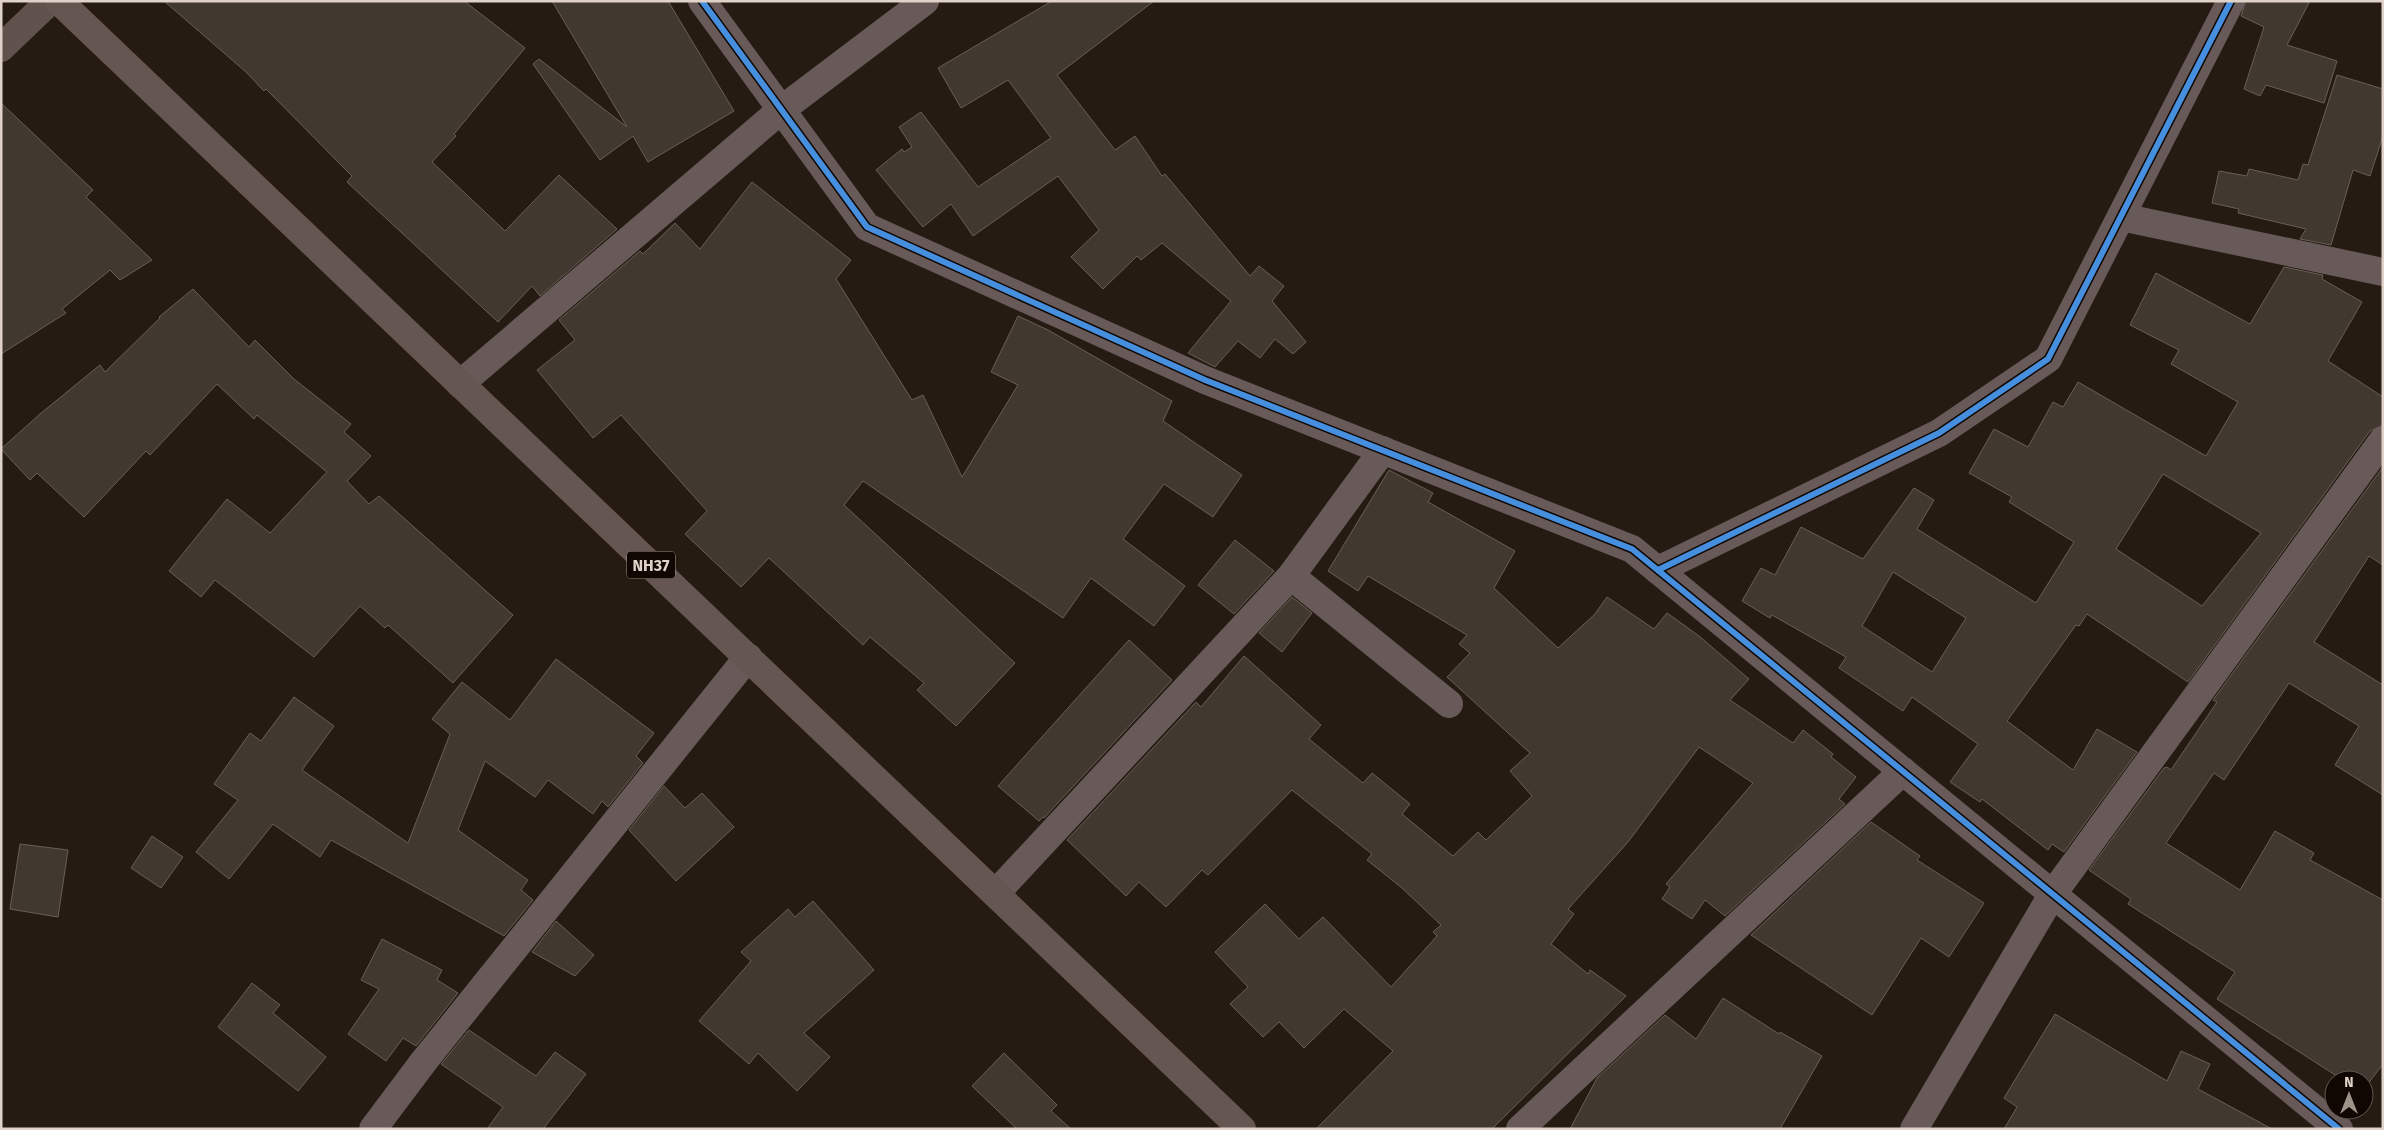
<svg xmlns="http://www.w3.org/2000/svg" width="2384" height="1130" viewBox="0 0 2384 1130" font-family="'Fira Sans',sans-serif">
  <rect width="100%" height="100%" fill="#261b12"/>
  <g fill="#413830" stroke="#695f57" fill-rule="evenodd">
    <path d="M164,1h300l61,47 -71,86 2,2 -24,26 73,69 54,-56 58,54 -77,67 -8,-10 -34,36 -151,-140 5,-6 -86,-87 -2,2 -18,-19z"/>
    <path d="M552,1h116l66,110 -86,51 -15,-26 -33,24 -67,-96 6,-5 88,68z"/>
    <path d="M1052,1h102l-97,74 58,75 20,-14 27,40 3,-2 85,102 9,-10 25,20 -12,15 34,41 -13,12 -18,-15 -15,19 -22,-17 -23,26 -27,-14 43,-52 -69,-58 -21,17 -4,-4 -34,33 -32,-32 28,-27 -41,-54 -85,60 -22,-32 -28,23 -47,-57 26,-21 2,3 8,-5 -13,-20 22,-15 57,75 73,-49 -43,-58 -47,28 -23,-40z"/>
    <path d="M2246,1h64l-23,44 50,16 -13,42 -58,-18 -6,11 -16,-7 20,-62 -23,-11z"/>
    <path d="M2337,75l46,14v47l-13,40 -17,-6 -22,75 -31,-6 6,-10 -68,-16 1,-4 -27,-6 7,-32 28,5 2,-7 49,11 5,-16 5,1z"/>
    <path d="M1,103l92,87 -7,7 66,63 -32,20 -10,-10 -48,39 4,4 -65,41z"/>
    <path d="M752,182l99,78 -15,19 76,121 11,-5 39,82 56,-92 -27,-13 27,-56 30,14 124,71 -9,20 79,54 -29,42 -49,-33 -41,55 62,47 -31,40 -63,-48 -28,40 -200,-137 -19,24 171,158 -59,63 -39,-36 7,-7 -54,-46 -7,8 -94,-87 -28,29 -56,-53 22,-23 -86,-96 -28,23 -56,-68 38,-30 -16,-20 81,-69 3,3 32,-31 25,26z"/>
    <path d="M2284,267l39,8 -1,4 40,23 -34,59 55,36v28l-13,6 -182,251 -101,-68 -8,12 -3,-1 -69,96 66,49 24,-41 40,23 -73,100 -12,-8 -4,6 -66,-51 -2,3 -30,-20 28,-38 -66,-47 -9,14 -64,-43 7,-11 -74,-42 -2,3 -28,-17 19,-33 14,7 26,-48 62,32 51,-71 20,12 -17,29 119,74 38,-61 -65,-40 3,-5 -43,-24 25,-44 34,18 25,-45 10,5 15,-25 128,74 32,-54 -67,-38 8,-14 -49,-25 26,-52 94,51zM2163,474l98,59 -59,73 -86,-57zM1893,572l73,46 -34,54 -70,-46z"/>
    <path d="M193,289l56,58 6,-7 39,39 57,45 -7,8 27,24 -24,25 22,23 10,-8 134,119 -60,68 -65,-58 -3,3 -25,-22 -46,51 -99,-77 -14,17 -32,-26 58,-72 43,34 57,-61 -70,-57 -3,4 -37,-35 -67,71 -4,-4 -62,66 -47,-44 -7,7 -29,-31 39,-35 60,-49 5,7 55,-54 -1,-1z"/>
    <path d="M2383,467v98l-14,-9 -55,86 69,43v110l-48,-30 24,-39 -70,-43 -65,97 -10,-7 -48,70 74,47 35,-59 39,22 -4,7 73,40v164l-19,25v-9h-21l-126,-81 18,-27 -107,-68 3,-5 -42,-29 75,-102 3,-1 4,3 46,-68 -4,-2z"/>
    <path d="M1389,470l44,23 -5,9 87,49 -21,37 64,60 37,-34 12,-17 47,32 13,-16 32,23 50,43 -19,21 63,43 10,-13 30,24 -2,3 25,20 -17,22 6,5 -120,112 -20,-16 -13,19 -30,-20 8,-12 -4,-3 87,-101 -54,-36 -71,95 -60,67 6,5 -23,30 37,30 2,-4 36,26 -134,133h-176l77,-78 -49,-42 -40,39 -25,-26 -16,15 -33,-33 18,-17 -33,-35 50,-48 34,35 24,-22 68,70 46,-51 -4,-4 8,-7 -39,-37 -35,-28 5,-6 -80,-64 -84,85 -6,-5 -36,37 -27,-25 -13,14 -59,-56 129,-138 5,5 43,-51 77,69 -12,14 54,44 9,-10 38,31 -8,10 51,42 25,-24 8,8 46,-44 -22,-25 20,-18 -83,-76 23,-24 -11,-9 8,-9 -99,-59 -10,15 -30,-20z"/>
    <path d="M1235,540l39,31 -40,43 -36,-29z"/>
    <path d="M1292,597l20,16 -30,39 -23,-19z"/>
    <path d="M1129,640l43,40 -128,138 -1,-1 -4,4 -41,-35z"/>
    <path d="M556,659l98,74 -18,23 7,7 -35,44 -6,-6 -9,13 -45,-34 -13,17 -50,-36 -27,69 70,50 -7,10 12,10 -29,36 -173,-96 -11,17 -47,-33 -44,55 -33,-27 42,-52 -24,-16 36,-51 11,8 33,-44 40,29 -32,44 106,73 42,-109 -18,-15 30,-37 48,38z"/>
    <path d="M664,786l21,22 17,-15 32,34 -58,54 -47,-51z"/>
    <path d="M1871,822l49,34 -3,4 67,43 -35,54 -28,-19 -49,77 -121,-80z"/>
    <path d="M152,836l31,21 -22,31 -30,-20z"/>
    <path d="M20,844l48,6 -10,67 -48,-8z"/>
    <path d="M813,901l61,69 -70,63 26,24 -33,34 -39,-38 -9,11 -50,-43 52,-60 -10,-9 47,-43 7,8z"/>
    <path d="M556,921l38,34 -19,21 -43,-24z"/>
    <path d="M382,939l60,31 -5,10 21,13 -42,53 -13,-8 -17,23 -38,-27 31,-45 -18,-9z"/>
    <path d="M252,983l28,22 -7,8 53,44 -28,34 -80,-64z"/>
    <path d="M1723,998l56,36 1,-2 42,24 -42,73h-210l27,-51 68,-63 31,24z"/>
    <path d="M2055,1014l112,67 14,-30 29,13 -12,25 74,40h-268l13,-22 -13,-9z"/>
    <path d="M469,1030l67,46 19,-24 31,22 -43,55h-56l16,-22 -62,-43z"/>
    <path d="M1004,1053l53,52 -6,6 20,18h-54l-45,-43z"/>
  </g>
  <g fill="none" stroke-linecap="round" stroke-linejoin="round">
    <g stroke="#675a59" stroke-width="28">
      <path d="M702,1l165,226 338,153 427,169 707,580"/>
      <path d="M2121,217l262,55"/>
      <path d="M460,384l321,-274 144,-109"/>
      <path d="M1658,570l281,-137 109,-74 183,-358"/>
      <path d="M1291,576l158,128"/>
      <path d="M996,893l295,-317 92,-126"/>
      <path d="M373,1129l51,-68 324,-404"/>
      <path d="M1520,1129l383,-358"/>
      <path d="M1914,1129l138,-234 331,-455"/>
    </g>
    <path stroke="#62524e" stroke-width="28" d="M1,48l49,-47"/>
    <path stroke="#665652" stroke-width="28" d="M59,1l1183,1128"/>
    <g stroke="#100703" stroke-width="9">
      <g id="cycleway">
        <path d="M702,1l165,226 338,153 427,169 707,580"/>
        <path d="M1658,570l281,-137 109,-74 183,-358"/>
      </g>
    </g>
    <use href="#cycleway" stroke="#468fdf" stroke-width="6"/>
  </g>
  <g text-anchor="middle" dominant-baseline="central" stroke-width="4" stroke-linejoin="round" paint-order="stroke">
    <rect fill="#100703" stroke="#a2958d" stroke-width="1" x="627" y="551.5" width="48" height="27" rx="4"/>
    <g font-size="16" font-weight="bold" fill="#e0d2c8">
      <text x="651" y="565">NH37</text>
    </g>
  </g>
  <rect width="2384" height="1130" fill="none" stroke="#e0d2c8" stroke-width="5"/>
  <g transform="translate(2349 1095)"><circle r="24" fill="#100703" stroke="#635852"/>
  <path d="M0-4L9 19L0 12L-9 19Z" fill="#9f9288"/>
  <text y="-8" font-size="14" font-weight="bold" text-anchor="middle" fill="#e0d2c8">N</text>
  </g>
</svg>
